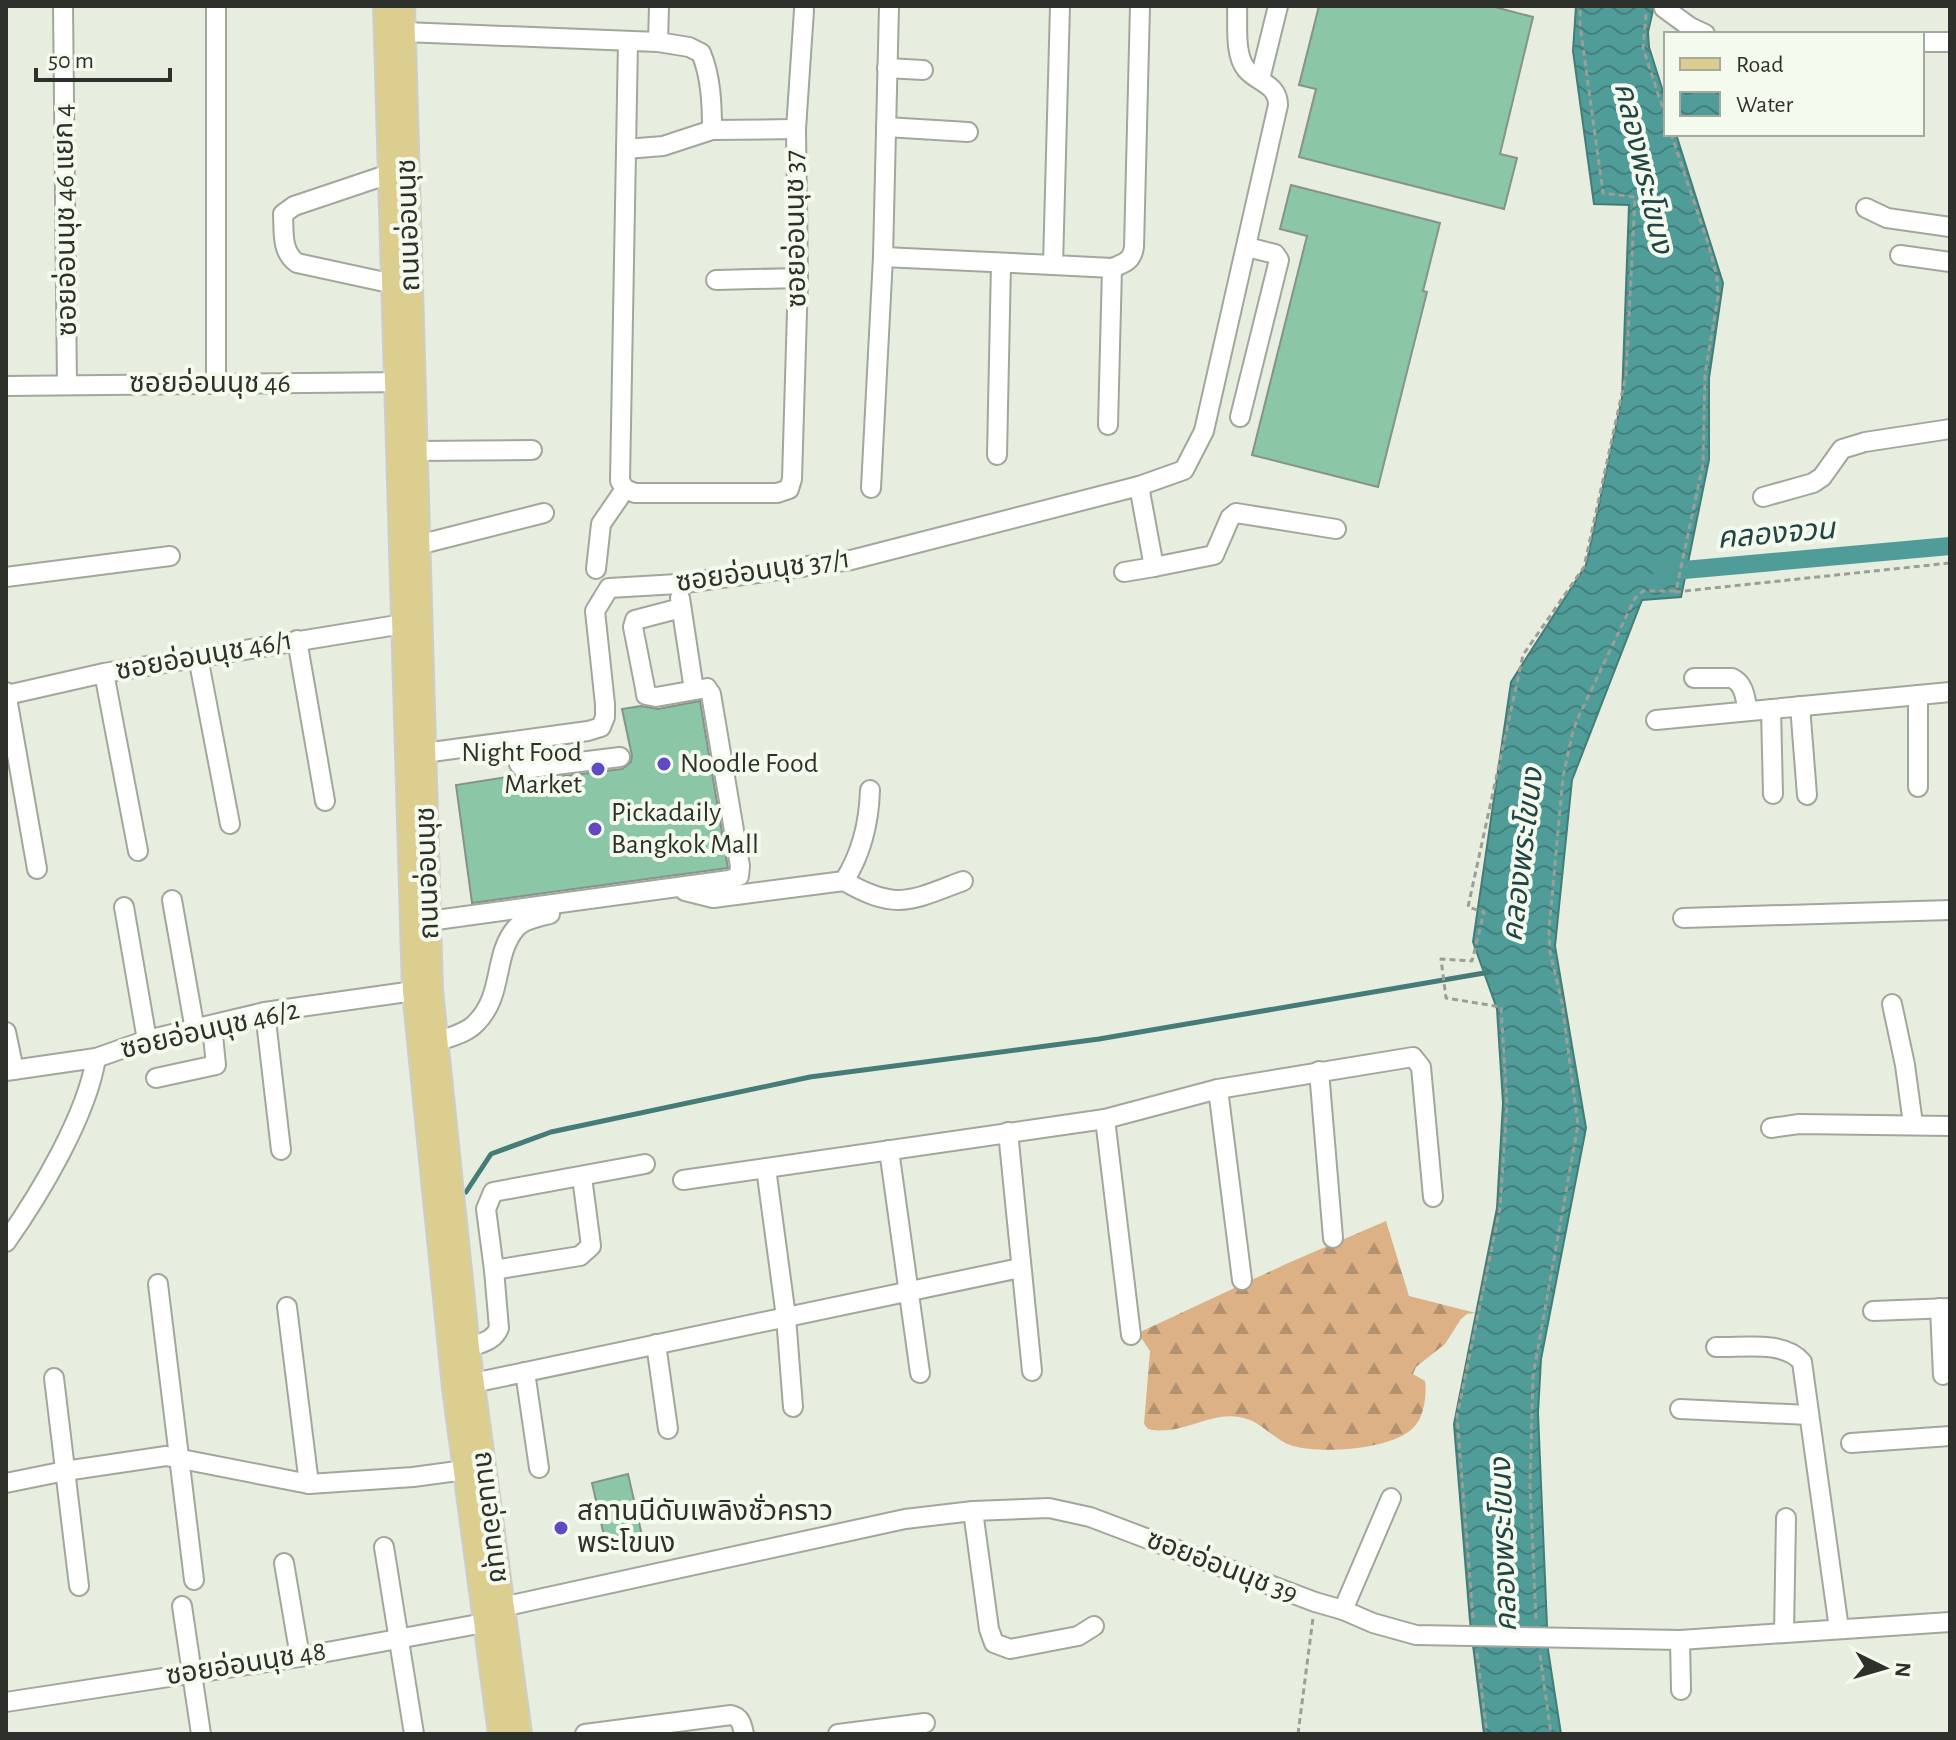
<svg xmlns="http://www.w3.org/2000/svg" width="1956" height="1740" viewBox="0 0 1956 1740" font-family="'Alegreya Sans','Noto Sans Thai',sans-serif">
  <defs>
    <pattern id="forest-firs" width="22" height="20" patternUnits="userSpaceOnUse" patternTransform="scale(2)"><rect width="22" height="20" fill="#dcb186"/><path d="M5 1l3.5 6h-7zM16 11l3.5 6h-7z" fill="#b3916e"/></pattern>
    <pattern id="water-waves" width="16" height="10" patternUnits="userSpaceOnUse" patternTransform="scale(2)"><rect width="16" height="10" fill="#4f9c99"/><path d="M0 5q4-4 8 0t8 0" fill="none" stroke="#42807d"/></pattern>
  </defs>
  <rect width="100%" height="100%" fill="#e7eee0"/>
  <path fill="url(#forest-firs)" d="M1386,1221l23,75 67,17 -9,1 -6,5 -16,25 -29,23 -3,7 12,7c2,14 -1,37 -12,47 -22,22 -91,26 -120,18 -20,-6 -32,-26 -54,-29 -31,-5 -59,20 -91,12l-4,-5 6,-73 -12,-18 150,-70z"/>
  <path fill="url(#water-waves)" stroke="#457c78" stroke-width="2" d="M1576,6h78l-6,26 1,15 17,54v33h10l47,149 -14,95v82l-28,137 -39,3 -70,180 -17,166 31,182 -45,231 -3,54 10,237 13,84h-77l-14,-113 -16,-197 43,-216 6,-105 -6,-94 -24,-67 38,-260 75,-117 36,-167 7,-193 -35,-1 -21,-153z"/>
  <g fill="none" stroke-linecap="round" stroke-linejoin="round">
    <path stroke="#457c78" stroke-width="5" d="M466,1192l25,-38 60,-22 259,-55 289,-38 391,-67"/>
    <path stroke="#4f9c99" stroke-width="18" d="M1662,572l288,-26"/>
  </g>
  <g fill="#8bc6a6" stroke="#85938b" stroke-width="2">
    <path d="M1319,6h172l42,11 -33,137 17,4 -13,51 -205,-52 17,-68 -17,-4z"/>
    <path d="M1291,185l149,38 -17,68 4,1 -49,195 -126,-32 55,-219 -27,-7z"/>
    <path d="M700,701l28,167 -256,35 -16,-118 57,-9 11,5 98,-12 9,-7 1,-6 -10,-47 19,-3 17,3z"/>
    <path d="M628,1474l15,66 -36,9 -15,-66z"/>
  </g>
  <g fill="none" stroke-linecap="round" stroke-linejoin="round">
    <g stroke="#a1a79b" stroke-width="22">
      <g id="minor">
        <path d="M63,6l4,379"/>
        <path d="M216,6v378"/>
        <path d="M1060,6l-7,259 59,3 -4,157"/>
        <path d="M1664,8l26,19 15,7"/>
        <path d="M404,32l254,10 31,5 12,6c10,23 11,52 11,77l84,-1 2,149 -6,201 -3,10 -12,4h-142l-10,-4 -5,-8 8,-440"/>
        <path d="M658,42l1,-36"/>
        <path d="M1922,42h28"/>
        <path d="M887,68l36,2"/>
        <path d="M1260,79l18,-73"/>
        <path d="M886,127l82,5"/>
        <path d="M796,129l8,-119"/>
        <path d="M626,149l37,-3 49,-16"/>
        <path d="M401,170l-107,36 -11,8c1,17 -2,38 14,49l106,23"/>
        <path d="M1866,208l21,10 63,9"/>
        <path d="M1900,255l50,7"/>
        <path d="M883,257l170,8"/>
        <path d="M1112,268c13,-5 20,-7 22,-21l6,-241"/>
        <path d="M716,280l82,-2"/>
        <path d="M6,386l401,-4"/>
        <path d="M1240,417l39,-157 -4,-6 -28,-7"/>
        <path d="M416,451l116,-1"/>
        <path d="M997,455l4,-191"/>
        <path d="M1139,486l15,81 60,-12 16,-37 6,-5 100,16"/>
        <path d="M871,488l12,-231 6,-251"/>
        <path d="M1763,497l50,-14 9,-6 20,-28 23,-7 85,-13"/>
        <path d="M418,545l126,-32"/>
        <path d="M596,569l5,-45 24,-35"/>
        <path d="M1124,572l30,-5"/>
        <path d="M6,577l164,-21"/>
        <path d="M680,598l14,92"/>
        <path d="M297,640l28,161"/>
        <path d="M198,657l32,167"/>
        <path d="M104,673l34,178"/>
        <path d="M1694,678h38c13,6 13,21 16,33"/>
        <path d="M6,692l31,177"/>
        <path d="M7,695l97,-22 299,-49"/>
        <path d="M1800,706l7,89"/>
        <path d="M1771,709l2,85"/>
        <path d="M1656,720l294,-28"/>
        <path d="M518,741l1,23 4,5 97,-12"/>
        <path d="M424,753l164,-22 13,-4 4,-10v-13l-10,-93 14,-23 69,-4 173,-24 288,-74 45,-16 20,-39 74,-326c0,-21 -20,-22 -32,-36 -12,-15 -8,-45 -9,-63"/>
        <path d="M1918,787v-92"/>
        <path d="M844,881c52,30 66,20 119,0"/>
        <path d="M685,891l28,7 131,-17c18,-28 25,-58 26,-91"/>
        <path d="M172,900l23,130"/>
        <path d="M124,907l23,133"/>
        <path d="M1683,918l267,-8"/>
        <path d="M429,921l300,-41 10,-4 1,-10 -29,-172 -4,-6 -51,9 -10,-2 -1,-7 -12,-61 2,-7 46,-12"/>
        <path d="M1892,1004l13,61 8,59"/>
        <path d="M265,1012l16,138"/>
        <path d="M6,1032l8,38"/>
        <path d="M436,1042c13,-5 29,-8 39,-18 30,-29 17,-68 41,-96 8,-9 23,-11 34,-14"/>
        <path d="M6,1071l90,-13 51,-18 118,-28 149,-21"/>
        <path d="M1319,1071l14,167"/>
        <path d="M156,1078l60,-13 -4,-39"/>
        <path d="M1218,1089l24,191"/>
        <path d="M1105,1119l26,216"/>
        <path d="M1771,1128l28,-4 151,2"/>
        <path d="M1008,1132l24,239"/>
        <path d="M889,1150l31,223"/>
        <path d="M766,1168l20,149 7,90"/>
        <path d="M582,1177l9,69 -11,10 -86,14 -8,-61 7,-17 152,-28"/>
        <path d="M683,1180l422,-61 113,-30 195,-32 8,10 12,130"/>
        <path d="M6,1242c34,-48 81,-127 90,-184"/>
        <path d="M158,1284l36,296"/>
        <path d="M287,1307l22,177"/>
        <path d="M1940,1308l3,67"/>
        <path d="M1873,1311l77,-3"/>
        <path d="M656,1344l12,85"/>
        <path d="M1716,1347c26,1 68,-7 86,15l37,267"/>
        <path d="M468,1348c13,-5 26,-7 31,-20l-5,-58"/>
        <path d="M525,1372l14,96"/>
        <path d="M54,1378l25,208"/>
        <path d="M473,1383l547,-115"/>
        <path d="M1680,1409l128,6"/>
        <path d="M1851,1443l99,-7"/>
        <path d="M6,1483l59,-12 101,-15 143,28 104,-7 52,-7"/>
        <path d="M973,1511l16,118 5,14 16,6 68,-13 16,-10"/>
        <path d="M384,1547l30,187"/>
        <path d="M284,1563l16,94"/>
        <path d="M182,1606l19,128"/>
        <path d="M502,1607l403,-88 68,-8 76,-3 41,9 225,85 28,8 30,13 43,12 264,5 270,-18"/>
        <path d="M1343,1610l48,-112"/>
        <path d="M1784,1633l2,-115"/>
        <path d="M1680,1640l1,50"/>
        <path d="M6,1702l294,-45 184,-34"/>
        <path d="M585,1734l146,-19c10,2 11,10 13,19"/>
        <path d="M838,1734l87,-11"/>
      </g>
    </g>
    <g stroke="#cdcecc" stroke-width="26">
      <g id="major">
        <path d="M385,6l29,985 40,397 46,346"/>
        <path d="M403,6l28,984 37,358 52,386"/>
      </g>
    </g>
    <g stroke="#9aa095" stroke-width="3" stroke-dasharray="6 4" stroke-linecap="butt">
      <path d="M1646,14l-3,34 23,70"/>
      <path d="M1675,592l275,-29"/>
      <path d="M1473,1618l-16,-202 43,-208 7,-104 -6,-97 -55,-9 -5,-39 31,2 12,-49 -16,-5 55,-252 61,-88 42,-192 9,-178 -32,-4 -23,-168v-19"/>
      <path d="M1536,1619l-6,-133 3,-110 45,-251 -16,-122 -12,-51 -1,-23 14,-152 9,-42 5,-15 58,-122 8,-7h33l27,-127 2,-90 13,-77 -1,-20 -9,-34 -37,-109"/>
      <path d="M1477,1653l10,81"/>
      <path d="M1540,1655l11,79"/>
      <path d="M1298,1734l15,-116"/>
    </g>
    <use href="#minor" stroke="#fff" stroke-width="18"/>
    <use href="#major" stroke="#dcce8e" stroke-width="22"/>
  </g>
  <g fill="#6049c2" stroke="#f4fbee" stroke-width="3">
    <circle cx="664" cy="764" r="8"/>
    <circle cx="598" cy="769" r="8"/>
    <circle cx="595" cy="829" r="8"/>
    <circle cx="561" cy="1528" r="8"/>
  </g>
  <g text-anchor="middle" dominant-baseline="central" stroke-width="8" stroke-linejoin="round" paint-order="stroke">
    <g font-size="28" fill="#2e312b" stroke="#f4fbee">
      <text transform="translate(66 220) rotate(-91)">ซอยอ่อนนุช 46 แยก 4</text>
      <text transform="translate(409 225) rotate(-92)">ถนนอ่อนนุช</text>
      <text transform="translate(796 229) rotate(-91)">ซอยอ่อนนุช 37</text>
      <text x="210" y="384">ซอยอ่อนนุช 46</text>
      <text transform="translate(763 571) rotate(-8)">ซอยอ่อนนุช 37/1</text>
      <text transform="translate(204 656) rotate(-10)">ซอยอ่อนนุช 46/1</text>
      <text transform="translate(428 873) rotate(-92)">ถนนอ่อนนุช</text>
      <text transform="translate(210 1030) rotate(-13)">ซอยอ่อนนุช 46/2</text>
      <text transform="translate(491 1517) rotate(83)">ถนนอ่อนนุช</text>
      <text transform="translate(1222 1567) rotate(21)">ซอยอ่อนนุช 39</text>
      <text transform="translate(246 1664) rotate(-9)">ซอยอ่อนนุช 48</text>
    </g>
    <g font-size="28" fill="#2e312b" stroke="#f4fbee" text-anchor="start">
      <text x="582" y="753" text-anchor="end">Night Food<tspan x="582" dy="32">Market</tspan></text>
      <text x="680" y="764">Noodle Food</text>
      <text x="611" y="813">Pickadaily<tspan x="611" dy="32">Bangkok Mall</tspan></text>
      <text x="577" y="1512">สถานนีดับเพลิงชั่วคราว<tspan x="577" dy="32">พระโขนง</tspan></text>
    </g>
    <g font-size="30" font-style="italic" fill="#204544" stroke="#f4fbee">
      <text transform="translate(1643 168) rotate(77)">คลองพระโขนง</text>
      <text transform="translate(1776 534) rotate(-5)">คลองจวน</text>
      <text transform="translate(1523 855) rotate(-83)">คลองพระโขนง</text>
      <text transform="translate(1504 1545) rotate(-92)">คลองพระโขนง</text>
    </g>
  </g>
  <rect width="1956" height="1740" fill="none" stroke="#2e312b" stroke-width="16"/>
  <rect x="1664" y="32" width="260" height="104" fill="#f4fbee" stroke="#a5aaa0" stroke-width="2"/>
  <rect x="1680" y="58" width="40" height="12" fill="#dcce8e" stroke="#a5aaa0" stroke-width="2"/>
  <text x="1736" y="72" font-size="24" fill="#2e312b">Road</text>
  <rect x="1680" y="92" width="40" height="24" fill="url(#water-waves)" stroke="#a5aaa0" stroke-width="2"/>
  <text x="1736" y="112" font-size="24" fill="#2e312b">Water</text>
  <g transform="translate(1884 1668) rotate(95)" stroke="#f4fbee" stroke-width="6" paint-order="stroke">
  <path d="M0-6L14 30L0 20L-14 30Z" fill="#2e312b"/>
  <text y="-12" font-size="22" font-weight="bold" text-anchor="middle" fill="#2e312b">N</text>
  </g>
  <path d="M36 68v12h134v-12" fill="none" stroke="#2e312b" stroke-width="4"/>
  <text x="48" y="68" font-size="24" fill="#2e312b" stroke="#f4fbee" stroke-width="6" paint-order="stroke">50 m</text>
</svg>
